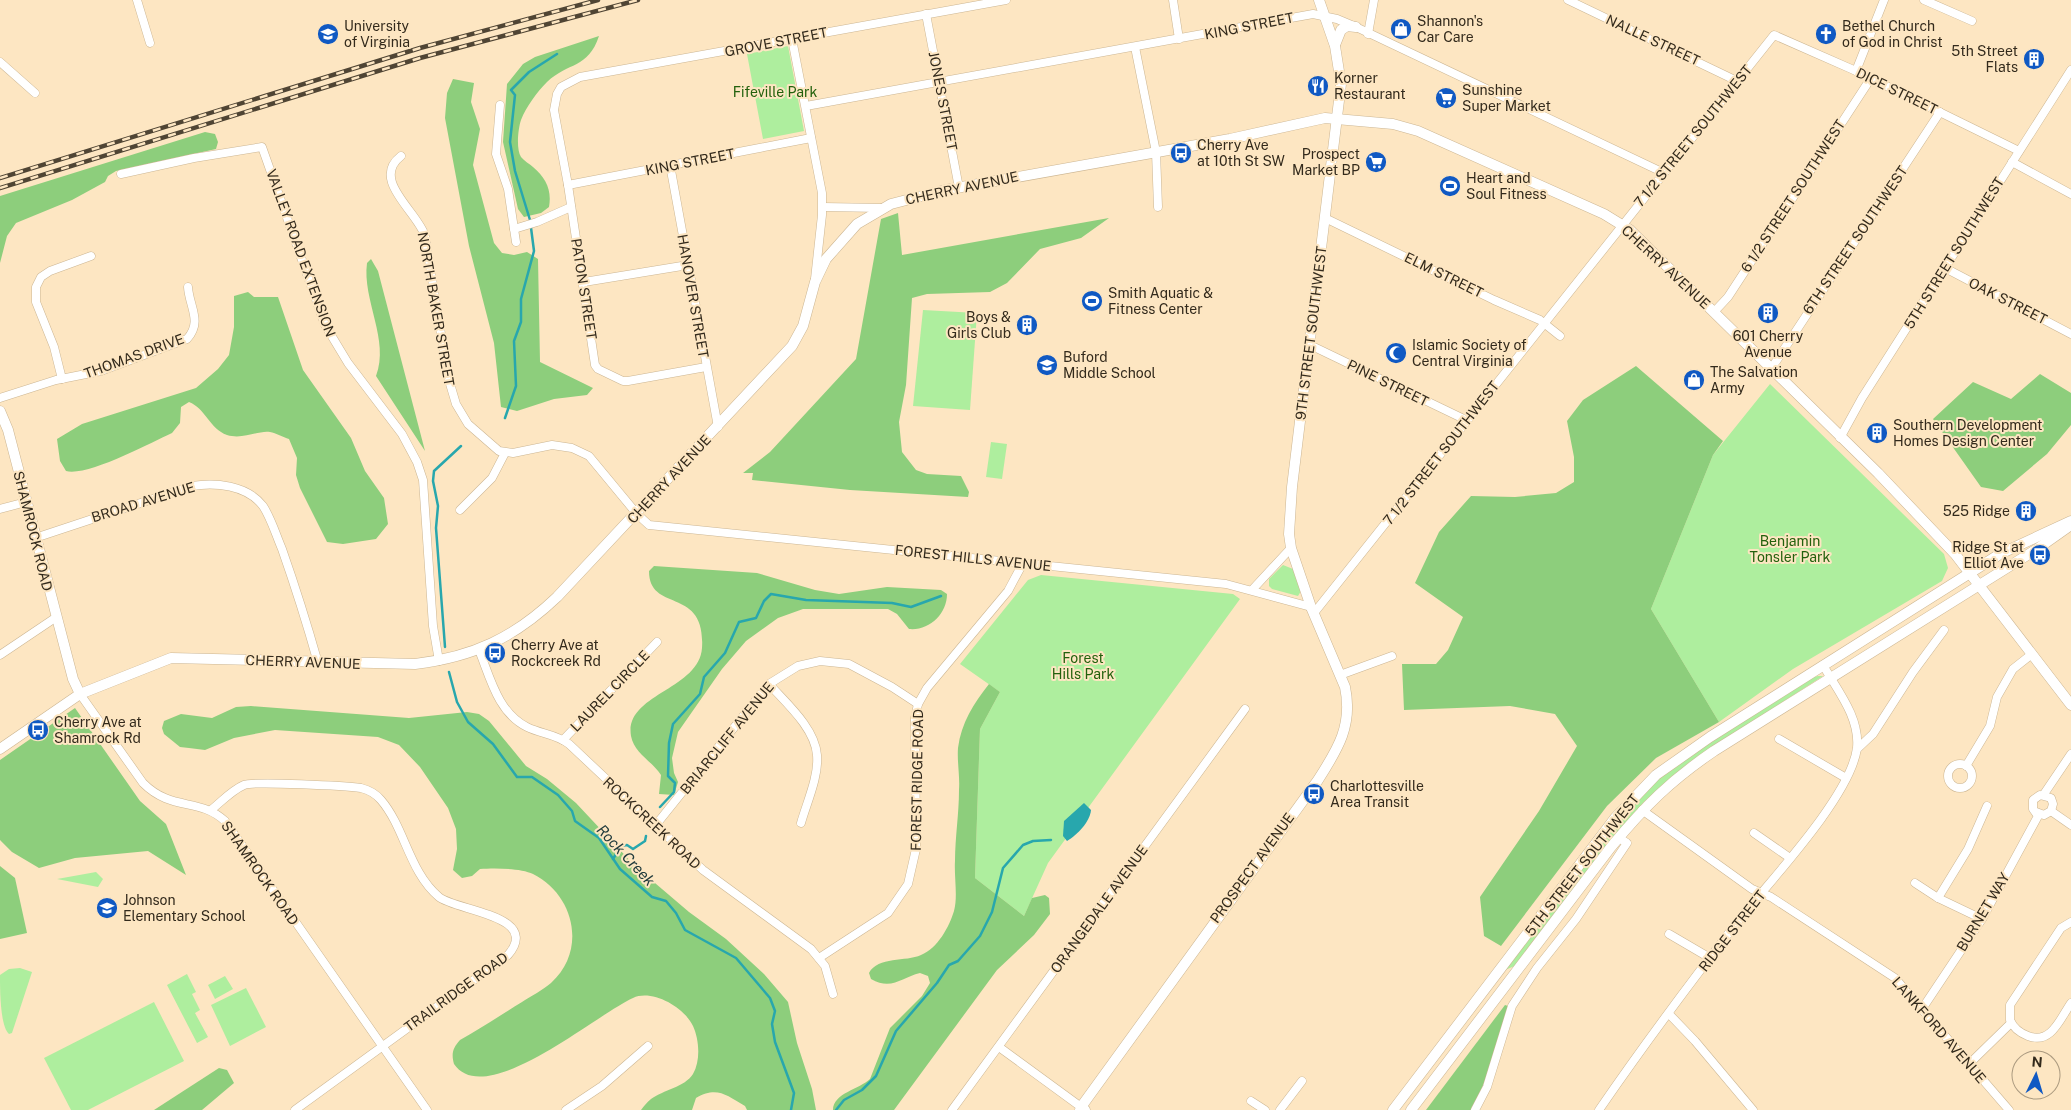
<svg xmlns="http://www.w3.org/2000/svg" width="2071" height="1110" viewBox="0 0 2071 1110" font-family="'Public Sans',sans-serif">
  <rect width="100%" height="100%" fill="#fde6c2"/>
  <g fill="#aeee9e">
    <path d="M788,46l16,85 -41,8 -16,-85z"/>
    <path d="M923,310l54,3 -7,97 -57,-4z"/>
    <path d="M1770,384l174,170 4,14 -6,13 -149,88 -74,53 -68,-113 62,-154z"/>
    <path d="M991,442l16,2 -5,35 -16,-2z"/>
    <path d="M1283,565l10,4 8,22 -3,5 -26,-7 -3,-3v-7z"/>
    <path d="M1041,575l192,19 7,5 -192,264 -24,53 -49,-38 5,-149 20,-37 -40,-28 68,-84z"/>
    <path d="M1818,676h5l-136,88 -43,38 -24,27 -103,136 -12,5 112,-149 33,-35 34,-28 126,-80z"/>
    <path d="M96,872l7,7 -5,8 -41,-8z"/>
    <path d="M20,968l12,4 -20,61 -3,1c-9,-8 -9,-44 -9,-59l9,-6z"/>
    <path d="M187,974l9,18 -4,2 8,16 -5,3 13,24 -11,6 -30,-58z"/>
    <path d="M225,976l8,13 -18,10 -7,-14z"/>
    <path d="M246,988l20,39 -36,19 -19,-41z"/>
    <path d="M154,1002l30,59 -96,49h-17l-27,-52z"/>
  </g>
  <g fill="#8dce7c">
    <path d="M599,36c-11,33 -31,26 -52,46 -10,10 -21,25 -26,38 -3,9 -5,29 0,37 3,4 9,7 12,10 13,11 19,23 16,40l-8,6 -17,4 -6,-8 -15,-67 4,-58 16,-20 12,-7z"/>
    <path d="M453,79l21,4 -3,19 9,27 -7,36 21,78 8,10 12,2 13,-3 11,7 2,103 53,26 -6,7 -33,4 -37,12 -16,-4 -7,-64 -25,-97 -24,-128 2,-25z"/>
    <path d="M205,132l10,2 3,8 -2,7 -100,22 -8,5 -3,6 -33,18 -56,23 -9,13 -7,27v-67z"/>
    <path d="M898,213l4,42 207,-37 -28,20 -41,11 -33,34 -17,9 -63,2 -15,4 -6,87 -7,37 3,30 14,18 11,4 34,2 8,16 -1,5 -118,-7 -98,-10 1,-7h-10l27,-21 86,-93 25,-140z"/>
    <path d="M371,259l7,12 47,180 -49,-75c14,-36 -14,-76 -9,-113z"/>
    <path d="M248,292l6,5h24l25,73 48,68 14,33 19,27 4,26 -12,15 -33,5 -16,-2 -27,-54 -4,-13 1,-17 -8,-19c-6,-2 -13,-6 -19,-7 -11,-2 -27,8 -43,3 -17,-6 -22,-27 -38,-33l-8,5 -1,16 -8,10c-22,10 -85,44 -106,38l-6,-10 -3,-22 25,-15 114,-36 22,-19 11,-14 5,-28v-31z"/>
    <path d="M1636,366l87,75 -10,14 -62,154 68,113 -63,36 -49,48 -106,140 -17,-10 -4,-39 59,-86 38,-65 -22,-32 -45,-8 -106,4 -2,-46h34l12,-14 15,-33 -48,-34 24,-51 32,-36 44,1 41,-4 18,-11v-25l-7,-36 16,-21z"/>
    <path d="M2040,374l31,19v32l-24,29 -44,37 -22,-4 -48,-68 40,-37 38,17z"/>
    <path d="M654,566l103,7 58,17 24,4 48,-7 54,3 6,4c0,20 -18,37 -38,35l-12,-15 -9,-5h-85l-25,9 -32,23 -24,28 -44,63 -6,26 2,15 4,9 -4,13 -15,-1 2,-19c-9,-14 -27,-22 -30,-39 -7,-42 68,-46 71,-88 4,-63 -53,-34 -53,-77z"/>
    <path d="M989,684l11,8 -20,37 -5,149 49,38 8,-18 13,-3 4,3 1,16 -16,21 -37,35 -103,140h-61c0,-17 27,-21 37,-31l20,-51 32,-32 8,-13 -2,-7 -8,-3c-18,4 -28,18 -49,6l-2,-6c9,-17 37,-11 52,-18 17,-7 28,-28 33,-44 4,-14 0,-35 1,-50 0,-24 4,-47 4,-71 1,-14 -2,-28 -1,-42 3,-25 16,-45 31,-64z"/>
    <path d="M251,706l158,12 58,-6 12,2 10,7 37,45 21,13 29,24 59,63 54,46 37,27 38,35 24,28 9,41 15,46 4,21h-69l-2,-4c-19,-11 -28,-20 -49,-8l-4,12h-51c3,-4 6,-8 10,-11 12,-9 34,-12 42,-25 8,-14 6,-35 0,-48 -9,-19 -41,-37 -60,-28 -39,18 -148,112 -179,66 -3,-11 -1,-16 6,-24 21,-12 41,-25 62,-38 9,-6 21,-12 29,-19 36,-32 24,-88 -18,-109 -12,-6 -39,-6 -53,-5l-8,7 -10,2 -9,-8 4,-21 -1,-20 -8,-21 -28,-41 -21,-22 -21,-8 -103,-7 -41,8 -29,12 -16,-2 -9,-1 -16,-13 -2,-6 2,-7 17,-7 31,4 24,-11z"/>
    <path d="M75,708l65,93 26,23 20,51 -38,-24 -73,7 -36,10 -27,-16 -12,-12v-80z"/>
    <path d="M0,866l15,12 12,55 -27,6z"/>
    <path d="M1505,1005l3,1v3l-17,57 -18,44h-47z"/>
    <path d="M219,1068l8,2 7,13 -32,27h-48z"/>
  </g>
  <path fill="#28a7ad" d="M1084,803l7,7c-1,12 -14,25 -24,31l-4,-5 1,-15z"/>
  <g fill="none" stroke-linecap="round" stroke-linejoin="round">
    <g stroke="#28a7ad" stroke-width="2.5">
      <path d="M505,418l11,-32 -2,-45 7,-19v-23l13,-48 -4,-31 -15,-49 -5,-29 5,-47 -4,-5 18,-18 28,-18"/>
      <path d="M445,647l-9,-119 2,-22 -5,-25 1,-10 27,-25"/>
      <path d="M449,672l8,30 11,20 25,22 24,33h15l26,18 14,16 3,10 24,17 21,31 32,28 14,4 10,12 9,17 51,28 34,40 5,13 -3,13 3,18 19,51 -3,17"/>
      <path d="M660,807l14,-15 1,-9 -7,-7 1,-33 4,-19 27,-30 4,-17 21,-24 14,-31 17,-4 8,-17 7,-7 35,6 86,3 19,4 30,-11"/>
      <path d="M613,859l8,-13 6,-1 6,4 12,-8 1,-5"/>
      <path d="M836,1110l8,-10 18,-10 14,-14 20,-45 41,-48 12,-18 9,-4 22,-25 12,-24 11,-44 20,-23 10,-4 18,-1"/>
    </g>
    <g stroke="#ccb693" stroke-width="9">
      <g id="street">
        <path d="M137,0l13,43"/>
        <path d="M1173,0l6,39"/>
        <path d="M1568,0l169,81"/>
        <path d="M1924,0l48,21"/>
        <path d="M926,14l33,174"/>
        <path d="M1368,34l6,-34"/>
        <path d="M792,39l30,154v22l-7,64"/>
        <path d="M1135,47l21,105 2,55"/>
        <path d="M0,62l35,31"/>
        <path d="M1856,71l28,-71"/>
        <path d="M500,105l-4,49 12,35 8,53"/>
        <path d="M806,106l507,-92 24,5 19,8 308,146"/>
        <path d="M401,156c-31,24 17,56 24,80l23,141 8,27 12,20 31,27 14,2 39,-8 20,3 17,8 48,58 12,11 577,59 85,23"/>
        <path d="M2012,162l59,32"/>
        <path d="M670,165l48,262"/>
        <path d="M121,174l73,-16 68,-11 63,178 23,38 54,71 15,28 6,18 10,146 6,35"/>
        <path d="M568,185l243,-47"/>
        <path d="M823,207l59,1"/>
        <path d="M1325,218l169,82 46,20 20,16"/>
        <path d="M514,229l23,-7 34,-15"/>
        <path d="M1945,268l126,66"/>
        <path d="M584,282l104,-17"/>
        <path d="M1714,312l14,-15 143,-219"/>
        <path d="M1310,345l156,75"/>
        <path d="M706,367l-78,14h-5l-25,-12 -3,-4 -27,-180 -14,-75 3,-16 4,-7 19,-10 426,-77"/>
        <path d="M1771,369l169,-257"/>
        <path d="M62,379l-8,-32 -18,-45v-15l5,-10 9,-6 41,-15"/>
        <path d="M0,398l56,-18 45,-9 86,-32c16,-17 2,-33 1,-52"/>
        <path d="M1840,438l22,-40 209,-328"/>
        <path d="M0,509l26,-7"/>
        <path d="M460,510l32,-32 13,-25"/>
        <path d="M35,538l157,-52c23,-4 55,-1 71,20 8,12 13,29 19,43 13,37 25,75 36,114"/>
        <path d="M1252,590l39,-42"/>
        <path d="M1314,613l460,-578 82,36 163,80"/>
        <path d="M479,650c11,27 19,63 48,77 14,7 29,7 42,17l134,126 108,79 14,17 8,28"/>
        <path d="M0,655l55,-37"/>
        <path d="M1340,675l52,-19"/>
        <path d="M769,684c17,19 46,44 48,71 2,21 -10,47 -16,68"/>
        <path d="M80,694l63,89c29,29 56,14 82,38l202,289"/>
        <path d="M1779,739l67,39"/>
        <path d="M563,740l94,-98"/>
        <path d="M1857,749l16,-15 40,-62 31,-42"/>
        <circle cx="1960" cy="776" r="12"/>
        <path d="M1966,766l24,-40 7,-29 16,-28 19,-15"/>
        <path d="M2044,794l27,-40"/>
        <path d="M211,810c10,-8 21,-20 33,-25 10,-4 103,1 117,3 8,2 15,6 20,12 24,28 28,72 58,97 17,14 103,18 69,58l-213,155"/>
        <path d="M1642,810l110,79 19,8 124,81 114,132"/>
        <path d="M2051,811l20,14"/>
        <path d="M655,826l114,-142 29,-18 22,-5 29,3 43,23 26,17"/>
        <path d="M1754,833l36,25"/>
        <path d="M1915,883l23,15 44,21"/>
        <path d="M1938,898l30,-49 19,-43"/>
        <path d="M2071,922l-10,6 -51,77v15c3,7 10,13 18,16 23,9 32,-17 43,-33"/>
        <path d="M1669,934l41,24"/>
        <path d="M819,958l69,-45 20,-29 8,-35 -1,-131 3,-14 9,-16 81,-97 15,-28"/>
        <path d="M1922,1009l60,-90 56,-103 -5,-7v-9l7,-5 11,3 2,6 -2,7 -7,4 -8,-3"/>
        <path d="M1669,1014l26,27 58,69"/>
        <path d="M999,1047l82,60 -2,3"/>
        <path d="M1969,1064l42,-41"/>
        <path d="M1251,1101l14,9"/>
        <path d="M566,1110l36,-24 46,-40"/>
        <path d="M952,1110l293,-401"/>
        <path d="M1280,1110l22,-29"/>
        <path d="M1475,1110l12,-23 25,-81 25,-38 39,-49 51,-76 -8,-5"/>
        <path d="M1599,1110c44,-64 91,-127 139,-189 31,-39 113,-125 119,-173 3,-31 -20,-58 -34,-83"/>
      </g>
    </g>
    <g stroke="#ccb693" stroke-width="11">
      <g id="secondary">
        <path d="M1335,45l6,-15 6,-4 9,1"/>
        <path d="M0,411l8,19 65,249 7,15"/>
        <path d="M0,749l80,-55 91,-36 244,6c58,-7 99,-26 142,-67l235,-251 11,-20 12,-44 11,-23 31,-35 34,-20 54,-14 285,-51 95,-21 68,6 25,7 186,83 26,16 248,243 77,81 116,151"/>
        <path d="M1085,1110l-4,-3 237,-327c20,-31 35,-55 27,-93l-34,-80 -20,-59 -2,-14 3,-47 49,-403 -6,-38 -16,-46"/>
        <path d="M1393,1110l222,-292 41,-43 54,-38 290,-183 71,-33"/>
        <path d="M1411,1110l200,-263c34,-41 59,-66 103,-96l323,-202 34,-24"/>
      </g>
    </g>
    <use href="#street" stroke="#fff" stroke-width="8"/>
    <use href="#secondary" stroke="#fff" stroke-width="10"/>
    <g stroke="#504534" stroke-width="4.5">
      <g id="rail">
        <path d="M0,178l420,-130 178,-48"/>
        <path d="M0,188l420,-130 218,-58"/>
      </g>
    </g>
    <use href="#rail" stroke="#fde6c2" stroke-width="2.5" stroke-dasharray="8" stroke-linecap="butt"/>
  </g>
  <defs>
    <g id="shop-disc" transform="scale(1.125)"><circle r="9.5" fill="#1059c3" stroke="#fde6c2"/><path d="M-5-2.5h2.3a2.7 3.5 0 0 1 5.4 0H5L5.5 6h-11ZM-1.5-2.5h3a1.5 2.3 0 0 0-3 0Z" fill="#fff"/></g>
    <g id="university-disc" transform="scale(1.125)"><circle r="9.5" fill="#1059c3" stroke="#fde6c2"/><path d="M0-5L7-2L0 1L-7-2ZM-4 1L0 2.5L4 1V4Q0 6-4 4Z" fill="#fff"/></g>
    <g id="church-disc" transform="scale(1.125)"><circle r="9.5" fill="#1059c3" stroke="#fde6c2"/><path d="M-1.2-6h2.4v3.5h3.3v2.4h-3.3V6h-2.4V-.1h-3.3v-2.4h3.3Z" fill="#fff"/></g>
    <g id="building-disc" transform="scale(1.125)"><circle r="9.5" fill="#1059c3" stroke="#fde6c2"/><path d="M-4-6H4V6H1V3H-1V6H-4ZM-2.5-4.3h1.7v1.8h-1.7ZM.8-4.3h1.7v1.8H.8ZM-2.5-1h1.7V.8h-1.7ZM.8-1h1.7V.8H.8Z" fill="#fff"/></g>
    <g id="restaurant-disc" transform="scale(1.125)"><circle r="9.5" fill="#1059c3" stroke="#fde6c2"/><path d="M-5-6h1v4h1v-4h1v4h1v-4h1v5L-1.5 .5V6h-2V.5L-5-1ZM5-6V6H3V1.5H1.5Q1.5-4 5-6Z" fill="#fff"/></g>
    <g id="supermarket-disc" transform="scale(1.125)"><circle r="9.5" fill="#1059c3" stroke="#fde6c2"/><path d="M-6-5.5h2.5l.6 2H6L4.5 2H-2.5L-4.4-4H-6ZM-1.5 3.2a1.3 1.3 0 1 0 .1 0ZM3 3.2a1.3 1.3 0 1 0 .1 0Z" fill="#fff"/></g>
    <g id="bus-disc" transform="scale(1.125)"><circle r="9.5" fill="#1059c3" stroke="#fde6c2"/><path d="M-5-6H5V4H4V6H2V4H-2V6H-4V4H-5ZM-3.5-4V0h7V-4ZM-3.5 1.2v1.5H-2V1.2ZM2 1.2v1.5H3.5V1.2Z" fill="#fff"/></g>
    <g id="stadium-disc" transform="scale(1.125)"><circle r="9.5" fill="#1059c3" stroke="#fde6c2"/><path d="M0-5a6.5 5 0 1 0 0 10a6.5 5 0 1 0 0-10ZM-3.5-1.8h7v3.6h-7Z" fill="#fff"/></g>
    <g id="mosque-disc" transform="scale(1.125)"><circle r="9.5" fill="#1059c3" stroke="#fde6c2"/><path d="M3.5-4.9A6 6 0 1 0 3.5 4.9A5 5 0 1 1 3.5-4.9Z" fill="#fff"/></g>
    <g id="school-disc" transform="scale(1.125)"><circle r="9.5" fill="#1059c3" stroke="#fde6c2"/><path d="M0-5L7-2L0 1L-7-2ZM-4 1L0 2.5L4 1V4Q0 6-4 4Z" fill="#fff"/></g>
  </defs>
  <g fill-rule="evenodd">
    <use href="#shop-disc" x="1401" y="29"/>
    <use href="#university-disc" x="328" y="34"/>
    <use href="#church-disc" x="1826" y="34"/>
    <use href="#building-disc" x="2034" y="59"/>
    <use href="#restaurant-disc" x="1318" y="86"/>
    <use href="#supermarket-disc" x="1446" y="98"/>
    <use href="#bus-disc" x="1181" y="153"/>
    <use href="#supermarket-disc" x="1376" y="162"/>
    <use href="#stadium-disc" x="1450" y="186"/>
    <use href="#stadium-disc" x="1092" y="301"/>
    <use href="#building-disc" x="1768" y="313"/>
    <use href="#building-disc" x="1027" y="325"/>
    <use href="#mosque-disc" x="1396" y="353"/>
    <use href="#school-disc" x="1047" y="365"/>
    <use href="#shop-disc" x="1694" y="380"/>
    <use href="#building-disc" x="1877" y="433"/>
    <use href="#building-disc" x="2026" y="511"/>
    <use href="#bus-disc" x="2040" y="555"/>
    <use href="#bus-disc" x="495" y="653"/>
    <use href="#bus-disc" x="38" y="730"/>
    <use href="#bus-disc" x="1314" y="794"/>
    <use href="#school-disc" x="107" y="908"/>
  </g>
  <g text-anchor="middle" dominant-baseline="central" stroke-width="4" stroke-linejoin="round" paint-order="stroke">
    <g font-size="14" fill="#332a1c" stroke="#fde6c2" text-anchor="start">
      <text x="1417" y="21">Shannon's<tspan x="1417" dy="16">Car Care</tspan></text>
      <text x="344" y="26">University<tspan x="344" dy="16">of Virginia</tspan></text>
      <text x="1842" y="26">Bethel Church<tspan x="1842" dy="16">of God in Christ</tspan></text>
      <text x="2018" y="51" text-anchor="end">5th Street<tspan x="2018" dy="16">Flats</tspan></text>
      <text x="1334" y="78">Korner<tspan x="1334" dy="16">Restaurant</tspan></text>
      <text x="1462" y="90">Sunshine<tspan x="1462" dy="16">Super Market</tspan></text>
      <text x="1197" y="145">Cherry Ave<tspan x="1197" dy="16">at 10th St SW</tspan></text>
      <text x="1360" y="154" text-anchor="end">Prospect<tspan x="1360" dy="16">Market BP</tspan></text>
      <text x="1466" y="178">Heart and<tspan x="1466" dy="16">Soul Fitness</tspan></text>
      <text x="1108" y="293">Smith Aquatic &amp;<tspan x="1108" dy="16">Fitness Center</tspan></text>
      <text x="1011" y="317" text-anchor="end">Boys &amp;<tspan x="1011" dy="16">Girls Club</tspan></text>
      <text x="1768" y="336" text-anchor="middle">601 Cherry<tspan x="1768" dy="16">Avenue</tspan></text>
      <text x="1412" y="345">Islamic Society of<tspan x="1412" dy="16">Central Virginia</tspan></text>
      <text x="1063" y="357">Buford<tspan x="1063" dy="16">Middle School</tspan></text>
      <text x="1710" y="372">The Salvation<tspan x="1710" dy="16">Army</tspan></text>
      <text x="1893" y="425">Southern Development<tspan x="1893" dy="16">Homes Design Center</tspan></text>
      <text x="2010" y="511" text-anchor="end">525 Ridge</text>
      <text x="2024" y="547" text-anchor="end">Ridge St at<tspan x="2024" dy="16">Elliot Ave</tspan></text>
      <text x="511" y="645">Cherry Ave at<tspan x="511" dy="16">Rockcreek Rd</tspan></text>
      <text x="54" y="722">Cherry Ave at<tspan x="54" dy="16">Shamrock Rd</tspan></text>
      <text x="1330" y="786">Charlottesville<tspan x="1330" dy="16">Area Transit</tspan></text>
      <text x="123" y="900">Johnson<tspan x="123" dy="16">Elementary School</tspan></text>
    </g>
    <g font-size="14" fill="#332a1c" stroke="#fde6c2">
      <text transform="translate(1249 26) rotate(-11)">KING STREET</text>
      <text transform="translate(1653 40) rotate(25)">NALLE STREET</text>
      <text transform="translate(776 42) rotate(-11)">GROVE STREET</text>
      <text transform="translate(1897 91) rotate(26)">DICE STREET</text>
      <text transform="translate(943 101) rotate(79)">JONES STREET</text>
      <text transform="translate(1693 136) rotate(-51)">7 1/2 STREET SOUTHWEST</text>
      <text transform="translate(690 162) rotate(-11)">KING STREET</text>
      <text transform="translate(962 188) rotate(-12)">CHERRY AVENUE</text>
      <text transform="translate(1793 196) rotate(-57)">6 1/2 STREET SOUTHWEST</text>
      <text transform="translate(1855 240) rotate(-56)">6TH STREET SOUTHWEST</text>
      <text transform="translate(301 253) rotate(70)">VALLEY ROAD EXTENSION</text>
      <text transform="translate(1954 253) rotate(-58)">5TH STREET SOUTHWEST</text>
      <text transform="translate(1666 267) rotate(43)">CHERRY AVENUE</text>
      <text transform="translate(1444 275) rotate(26)">ELM STREET</text>
      <text transform="translate(584 289) rotate(81)">PATON STREET</text>
      <text transform="translate(693 296) rotate(80)">HANOVER STREET</text>
      <text transform="translate(2008 301) rotate(27)">OAK STREET</text>
      <text transform="translate(436 309) rotate(80)">NORTH BAKER STREET</text>
      <text transform="translate(1311 333) rotate(-83)">9TH STREET SOUTHWEST</text>
      <text transform="translate(134 356) rotate(-20)">THOMAS DRIVE</text>
      <text transform="translate(1388 383) rotate(26)">PINE STREET</text>
      <text transform="translate(1441 453) rotate(-52)">7 1/2 STREET SOUTHWEST</text>
      <text transform="translate(669 479) rotate(-47)">CHERRY AVENUE</text>
      <text transform="translate(143 502) rotate(-17)">BROAD AVENUE</text>
      <text transform="translate(33 531) rotate(76)">SHAMROCK ROAD</text>
      <text transform="translate(973 558) rotate(6)">FOREST HILLS AVENUE</text>
      <text transform="translate(303 662) rotate(2)">CHERRY AVENUE</text>
      <text transform="translate(610 691) rotate(-46)">LAUREL CIRCLE</text>
      <text transform="translate(727 738) rotate(-51)">BRIARCLIFF AVENUE</text>
      <text transform="translate(917 780) rotate(-89)">FOREST RIDGE ROAD</text>
      <text transform="translate(652 823) rotate(43)">ROCKCREEK ROAD</text>
      <text transform="translate(1582 865) rotate(-52)">5TH STREET SOUTHWEST</text>
      <text transform="translate(1252 868) rotate(-54)">PROSPECT AVENUE</text>
      <text transform="translate(260 873) rotate(55)">SHAMROCK ROAD</text>
      <text transform="translate(1099 909) rotate(-54)">ORANGEDALE AVENUE</text>
      <text transform="translate(1983 912) rotate(-59)">BURNET WAY</text>
      <text transform="translate(1732 931) rotate(-52)">RIDGE STREET</text>
      <text transform="translate(456 992) rotate(-36)">TRAILRIDGE ROAD</text>
      <text transform="translate(1939 1030) rotate(49)">LANKFORD AVENUE</text>
    </g>
    <g font-size="14" fill="#23610d" stroke="#fde6c2">
      <text x="775" y="92">Fifeville Park</text>
      <text x="1790" y="541">Benjamin<tspan x="1790" dy="16">Tonsler Park</tspan></text>
      <text x="1083" y="658">Forest<tspan x="1083" dy="16">Hills Park</tspan></text>
    </g>
    <g font-size="15" font-style="italic" fill="#213b3c" stroke="#fde6c2">
      <text transform="translate(626 855) rotate(47)">Rock Creek</text>
    </g>
  </g>
  <g transform="translate(2036 1075) rotate(5)"><circle r="24" fill="#fde6c2" stroke="#ac9b80"/>
  <path d="M0-4L9 19L0 12L-9 19Z" fill="#1059c3"/>
  <text y="-8" font-size="14" font-weight="bold" text-anchor="middle" fill="#332a1c">N</text>
  </g>
</svg>
